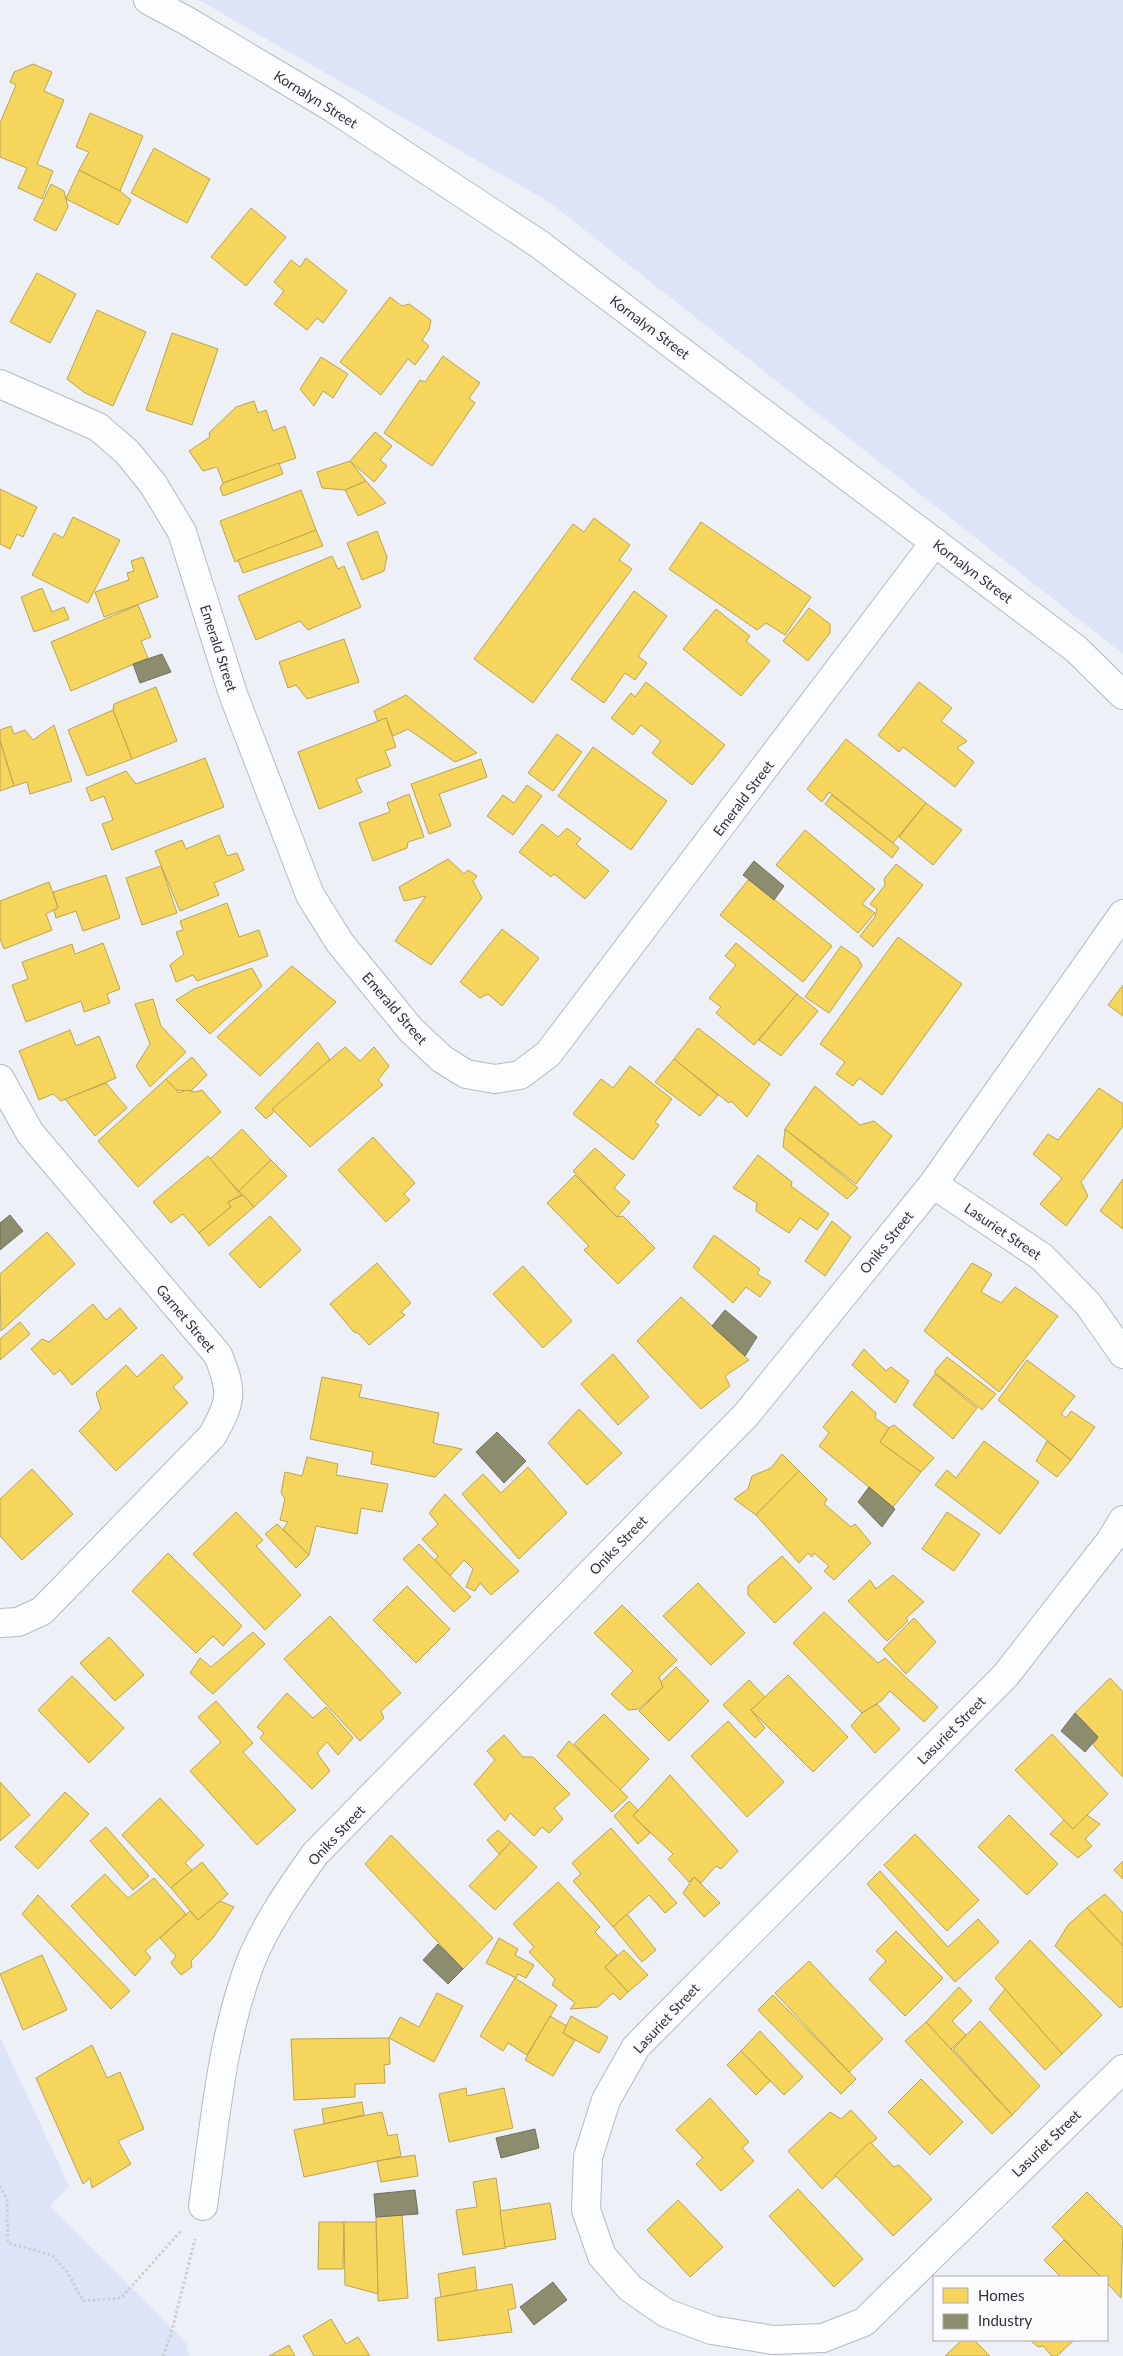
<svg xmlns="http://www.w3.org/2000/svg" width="1123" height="2356" viewBox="0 0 1123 2356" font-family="Lato,sans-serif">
  <rect width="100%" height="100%" fill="#edf0f7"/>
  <g fill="#dee4f7">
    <path d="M199,0h924v654l-574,-452z"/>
    <path d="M0,2037l69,149 -19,20 136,137 3,13h-189z"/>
  </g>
  <g fill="#f6d55c" stroke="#bba451">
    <path d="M33,64l19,8 -8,19 20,9 -27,64 16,7 -11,28 -24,-11 9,-20 -27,-11v-34l16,-38 -6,-3 4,-10z"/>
    <path d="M90,113l53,23 -23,55 -41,-21 10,-18 -13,-5z"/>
    <path d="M154,148l56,31 -23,44 -56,-30z"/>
    <path d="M79,170l41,21 11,9 -13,25 -52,-26z"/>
    <path d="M51,184l13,7 4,16 -12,24 -22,-11z"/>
    <path d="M251,208l35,29 -40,49 -35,-29z"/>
    <path d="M306,258l41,33 -24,32 -6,-5 -10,12 -33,-26 10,-13 -10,-9 17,-22 9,7z"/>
    <path d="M37,273l39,21 -26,49 -40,-21z"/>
    <path d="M390,297l12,9 7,-2 22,16 -2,10 -7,10 7,6 -14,19 -7,-6 -27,36 -41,-33z"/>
    <path d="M97,310l49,22 -33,74 -28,-13 -18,-14z"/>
    <path d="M172,333l46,16 -26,76 -46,-15z"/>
    <path d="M443,356l37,27 -11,15 6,5 -43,63 -48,-33 36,-53 5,2z"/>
    <path d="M321,357l27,17 -15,24 -10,-7 -9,15 -14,-17z"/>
    <path d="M254,401l4,12 8,-3 7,21 12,-5 11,32 -73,25 -6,-16 -14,4 -14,-20 21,-14 -1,-4 27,-26z"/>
    <path d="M375,432l17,14 -12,14 7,6 -13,16 -24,-21z"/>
    <path d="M350,461l16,20 -21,9 -23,-2 -5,-16z"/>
    <path d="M279,463l4,11 -60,22 -3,-8 3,-5z"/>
    <path d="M366,481l20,22 -28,13 -13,-26z"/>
    <path d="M0,489l37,18 -14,30 -6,-3 -7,15 -10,-5z"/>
    <path d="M301,490l15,40 -81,32 -15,-41z"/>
    <path d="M73,517l47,23 -32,63 -56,-28 22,-42 9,5z"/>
    <path d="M594,518l36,27 -11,15 13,9 -99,134 -59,-44 99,-135 11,8z"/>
    <path d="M701,522l110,75 -26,38 -19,-12 -9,7 -88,-61z"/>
    <path d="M316,530l7,16 -80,27 -5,-13z"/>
    <path d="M377,531l10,26 -3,14 -22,9 -15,-37z"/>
    <path d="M332,556l6,13 6,-3 17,41 -53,23 -8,-9 -44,19 -18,-44z"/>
    <path d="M143,557l15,40 -54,20 -9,-25 34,-12 -2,-7 7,-2 -3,-10z"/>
    <path d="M42,588l10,24 12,-5 5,12 -35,13 -13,-35z"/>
    <path d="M634,591l33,25 -29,40 9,7 -12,17 -10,-7 -21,30 -33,-24z"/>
    <path d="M138,605l13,32 -10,4 7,17 -77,33 -20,-49z"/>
    <path d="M809,608l21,16v9l-22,28 -25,-20z"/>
    <path d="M716,609l34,27 -4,5 24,20 -29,35 -58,-47z"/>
    <path d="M344,639l15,43 -52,17 -11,-14 -8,3 -9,-26z"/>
    <path d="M646,682l79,63 -33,40 -40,-32 9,-12 -20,-16 -8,10 -22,-17 20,-25 4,4z"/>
    <path d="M919,682l33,26 -11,13 26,20 -10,7 17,14 -19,25 -52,-40 -4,5 -21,-17z"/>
    <path d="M156,687l21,54 -45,18 -19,-49 1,-6z"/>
    <path d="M406,695l71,58 -22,9 -47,-33 -15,7 -7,-18 -8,4 -4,-11z"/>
    <path d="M113,710l19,49 -45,17 -19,-46z"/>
    <path d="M386,718l10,29 -11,4 6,15 -35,13 6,13 -43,17 -21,-57z"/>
    <path d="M54,725l18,56 -42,13 -3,-12 -13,4 -14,-45v-11l11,-4 3,8 11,-4 8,10z"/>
    <path d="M557,734l25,18 -29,39 -25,-18z"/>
    <path d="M846,739l80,64 -33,40 -64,-51 -7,10 -15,-13z"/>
    <path d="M0,741l14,45 -14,5z"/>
    <path d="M593,747l74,54 -36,49 -73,-54z"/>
    <path d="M205,758l19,49 -112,43 -10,-26 11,-4 -9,-24 -13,5 -5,-13 40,-17 10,13z"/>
    <path d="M481,759l6,18 -48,17 12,32 -22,8 -18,-50z"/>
    <path d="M527,785l15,11 -29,39 -26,-19 16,-21 11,8z"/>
    <path d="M409,794l15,43 -16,5 -1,6 -34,13 -14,-38 31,-11 -3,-9z"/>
    <path d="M832,795l67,53 -7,10 -67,-54z"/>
    <path d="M926,803l36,27 -29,35 -34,-28z"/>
    <path d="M542,824l16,13 9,-9 14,11 -5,5 33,27 -24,28 -31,-25 -3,3 -32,-25z"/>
    <path d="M805,830l70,59 -13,15 13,9 -17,20 -82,-68z"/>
    <path d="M219,835l8,21 10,-3 7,17 -30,13 5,12 -39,16 -25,-60 27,-11 4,9z"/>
    <path d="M448,859l16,15 4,-4 9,6 -4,5 9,17 -51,67 -36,-24 31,-45 -22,5 -5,-14z"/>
    <path d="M896,864l27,21 -50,62 -13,-11 15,-19 2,-8 -7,-5 15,-19 -1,-6z"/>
    <path d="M161,866l16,47 -35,12 -16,-47z"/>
    <path d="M106,875l14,43 -37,13 -7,-20 -20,7 -2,-8 4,-2 -5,-16z"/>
    <path d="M749,879l83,67 -29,36 -83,-67z"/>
    <path d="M49,882l9,26 -12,6 6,16 -48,19 -4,-10v-38z"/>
    <path d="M227,903l12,34 20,-7 9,26 -71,25 -4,-6 -17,7 -6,-17 14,-11 -8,-22 7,-2 -3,-9z"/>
    <path d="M502,929l37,29 -37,48 -14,-12 -8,4 -20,-16z"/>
    <path d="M898,937l64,47 -80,111 -23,-17 -6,8 -17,-12 9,-12 -25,-18z"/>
    <path d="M103,943l17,46 -13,5 3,9 -26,9 -3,-11 -55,21 -14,-37 16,-6 -6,-17 50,-18 3,10z"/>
    <path d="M736,943l61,51 -43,51 -38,-32 5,-6 -12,-9 27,-33 -11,-9z"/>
    <path d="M841,946l17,12 4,8 -33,47 -24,-16z"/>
    <path d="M292,966l44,36 -76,74 -43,-39z"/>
    <path d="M252,968l10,18 -52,48 -34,-34 18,-11z"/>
    <path d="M1123,985v31l-15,-11z"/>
    <path d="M797,994l21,17 -37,45 -22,-16z"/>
    <path d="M153,999l8,27 25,26 -36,35 -14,-21 14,-22 -15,-40z"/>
    <path d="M698,1028l72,56 -23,33 -16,-16 -2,2 -55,-44z"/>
    <path d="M70,1030l6,16 23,-10 17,42 -55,23 -8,-7 -14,6 -20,-49z"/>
    <path d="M318,1042l12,18 -64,59 -11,-11z"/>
    <path d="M345,1047l15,14 14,-14 15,19 -11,14 5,5 -73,62 -38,-38z"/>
    <path d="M192,1057l15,18 -16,16 -15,-1 -10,-11z"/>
    <path d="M674,1059l44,36 -18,21 -45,-34z"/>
    <path d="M630,1066l42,33 -17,23 4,3 -26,35 -60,-46 28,-35 12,9z"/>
    <path d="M166,1079l13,14 7,-3 9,2 7,-2 19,22 -83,75 -40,-46z"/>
    <path d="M106,1083l21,25 -32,28 -30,-37z"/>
    <path d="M815,1086l45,39 14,-4 18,15 -36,48 -71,-55z"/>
    <path d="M1099,1088l24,16v22l-42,56 7,14 -22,30 -26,-22 22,-26 -29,-24 15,-20 10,6z"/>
    <path d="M242,1129l29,31 -32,31 -30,-31z"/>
    <path d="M785,1129l73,59 -11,11 -64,-52z"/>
    <path d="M373,1137l42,46 -11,11 6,6 -24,22 -48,-52z"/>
    <path d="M595,1148l30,27 -11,13 16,14 -13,15 -44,-46z"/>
    <path d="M758,1155l34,27 -1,4 38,28 -12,16 -17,-12 -11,15 -33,-22 1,-8 -24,-15z"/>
    <path d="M208,1156l33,39 -13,7 3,5 -32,26 -16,-19 -12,9 -18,-21z"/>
    <path d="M271,1160l16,16 -33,31 -15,-16z"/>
    <path d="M575,1175l42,42 6,-1 32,32 -37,36 -34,-34 5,-4 -42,-43z"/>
    <path d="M1123,1179v50l-23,-18z"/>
    <path d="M243,1195l11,12 -45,39 -10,-13 32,-26 -3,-5z"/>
    <path d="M270,1216l31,34 -41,38 -31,-34z"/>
    <path d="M832,1221l19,16 -26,39 -20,-15z"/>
    <path d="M47,1232l28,32 -74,67 -1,-57z"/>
    <path d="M714,1235l46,34 -3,5 14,8 -11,15 -14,-10 -13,16 -40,-36z"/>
    <path d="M377,1263l34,40 -10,9 4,3 -36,30 -11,-12 -4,-1 -24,-28z"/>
    <path d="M972,1263l20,11 -11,18 20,11 14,-16 43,29 -59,76 -75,-61z"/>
    <path d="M523,1266l49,55 -29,27 -50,-54z"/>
    <path d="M681,1297l68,63 -24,16 5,10 -29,23 -64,-68z"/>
    <path d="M93,1304l13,16 14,-12 17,20 -65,57 -12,-15 -6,5 -23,-26 11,-10 7,3z"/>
    <path d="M20,1322l10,12 -30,26v-21z"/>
    <path d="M864,1349l22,22 5,-4 18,14 -14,22 -43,-38z"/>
    <path d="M162,1354l21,24 -10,9 15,16 -72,68 -37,-40 22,-22 -5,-16 30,-28 11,12z"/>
    <path d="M613,1354l36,43 -31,28 -37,-41z"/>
    <path d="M947,1357l49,37 -14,16 -48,-38z"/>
    <path d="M1027,1360l48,36 -14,18 5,4 5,-7 24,16 -24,33 -73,-60z"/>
    <path d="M935,1374l42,34 -24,31 -40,-34z"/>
    <path d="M322,1377l40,8 -3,12 80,16 -6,30 29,6 -27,28 -64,-13 2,-12 -63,-13z"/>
    <path d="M852,1391l24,22 -1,5 14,10 -9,14 41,30 -28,35 -74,-61 10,-13 -6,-6z"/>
    <path d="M579,1409l43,44 -35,32 -39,-42z"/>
    <path d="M894,1425l40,33 -13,14 -41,-30 9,-14z"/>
    <path d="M984,1441l55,41 -39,52 -65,-49 12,-15 9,8z"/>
    <path d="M1047,1441l24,19 -14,17 -21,-16z"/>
    <path d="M782,1454l17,17 -43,44 -22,-16 14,-10 4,-13 19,-8z"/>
    <path d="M307,1457l31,7 -2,11 52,9 -6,28 -21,-4 -4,26 -41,-8 -7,29 -26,-26 5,-7 -8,-2 5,-21 -4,-6 4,-21 17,4z"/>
    <path d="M528,1467l39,46 -48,46 -57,-65 21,-20 18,19z"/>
    <path d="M32,1469l41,45 -51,46 -22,-24v-37z"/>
    <path d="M799,1471l28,28 -3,5 27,23 4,-3 16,19 -37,37 -10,-9 5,-5 -15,-13 -2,4 -4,-4 -9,10 -43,-48z"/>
    <path d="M445,1494l74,77 -28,24 -11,-12 -5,8 -9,-4 7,-18 -9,-9 -14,16 -15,-16 3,-4 -16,-17 16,-15 -9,-11z"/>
    <path d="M236,1512l27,28 -7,6 45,49 -36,35 -72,-76z"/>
    <path d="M947,1512l33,22 -26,37 -32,-22z"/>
    <path d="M277,1524l32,31 -13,13 -31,-34z"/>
    <path d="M419,1544l52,53 -17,15 -51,-53z"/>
    <path d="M168,1553l74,73 -19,20 -10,-10 -17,17 -64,-62z"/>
    <path d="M782,1556l30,32 -37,35 -27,-28v-9z"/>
    <path d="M893,1575l31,27 -18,16 2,3 -21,20 -39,-40 22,-21 6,9z"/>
    <path d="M698,1583l47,50 -34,32 -48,-49z"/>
    <path d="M407,1586l43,43 -34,34 -43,-43z"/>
    <path d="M622,1605l55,55 -18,17 4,10 -24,22 -11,1 -17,-16 22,-23 -39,-38z"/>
    <path d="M824,1612l54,51 7,-5 53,49 -14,15 -34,-31 -9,10 -19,12 -69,-70z"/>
    <path d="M330,1616l71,77 -20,18 3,7 -24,23 -76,-82z"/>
    <path d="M914,1618l22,24 -30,32 -23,-25z"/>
    <path d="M253,1632l12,12 -52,50 -23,-21 10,-15 11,9z"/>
    <path d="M109,1637l35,38 -29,26 -35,-38z"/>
    <path d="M676,1667l33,34 -40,40 -30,-30 24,-24 -2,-5z"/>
    <path d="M788,1675l60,62 -35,35 -62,-62z"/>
    <path d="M72,1676l52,52 -35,35 -51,-53z"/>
    <path d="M1110,1678l13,14v85l-30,-32 5,-8 -23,-24z"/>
    <path d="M749,1680l16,17 -14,13 14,18 -10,10 -32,-33z"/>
    <path d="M287,1693l26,25 13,-11 27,31 -15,17 -11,-13 -10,11 13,18 -18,18 -52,-51 4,-5 -7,-6z"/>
    <path d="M216,1701l37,42 -10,9 53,58 -39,35 -67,-74 31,-29 -23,-25z"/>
    <path d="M877,1704l23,25 -25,24 -24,-27 11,-13z"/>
    <path d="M604,1714l45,45 -29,31 -46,-46z"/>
    <path d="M728,1721l56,61 -37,35 -56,-61z"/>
    <path d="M1052,1734l56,60 -35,35 -58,-59z"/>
    <path d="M504,1735l19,22h10l37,37 -16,14 9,11 -14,14 -7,-6 -8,9 -24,-23 -5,8 -31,-37 21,-24 -8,-9z"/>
    <path d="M569,1741l59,56 -16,15 -55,-56z"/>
    <path d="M670,1775l68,76 -17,18 -5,-3 -15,17 -7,-6 -5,5 -21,-23 5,-5 -40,-38z"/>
    <path d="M0,1782l30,33 -30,26z"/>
    <path d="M65,1792l24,22 -51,55 -23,-22z"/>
    <path d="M160,1798l44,47 -19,18 7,7 -21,18 -49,-53z"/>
    <path d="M629,1801l9,9 -5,6 17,17 -12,11 -24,-28z"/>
    <path d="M1009,1815l49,49 -31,31 -49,-48z"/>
    <path d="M1087,1815l13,9 -15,15 7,7 -14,12 -28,-24 14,-14 9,9z"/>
    <path d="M106,1827l43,49 -16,14 -43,-49z"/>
    <path d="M611,1828l66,75 -12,10 -16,-18 -36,32 -40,-46 8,-7 -9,-11z"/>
    <path d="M498,1830l13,12 -12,12 -12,-14z"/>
    <path d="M915,1834l64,66 -32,31 -63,-66z"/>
    <path d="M391,1835l102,103 -30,31 -98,-105z"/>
    <path d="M511,1842l26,25 -42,43 -26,-24z"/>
    <path d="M1123,1861v18l-9,-9z"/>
    <path d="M202,1862l26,32 -30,26 -27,-32z"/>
    <path d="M880,1871l68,76 30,-28 21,23 -44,40 -88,-98z"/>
    <path d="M105,1874l23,24 26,-20 32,36 -41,37 6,7 -16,18 -64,-70z"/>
    <path d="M694,1877l26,26 -16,14 -21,-24z"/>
    <path d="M558,1882l42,45 -5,5 22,23 -12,12 23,25 -8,8 -7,-7 -15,14 -28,2 5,-6 -23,-18 3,-6 -26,-27 5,-5 -21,-23z"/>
    <path d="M1105,1894l18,19v33l-36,-38z"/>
    <path d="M38,1895l92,96 -19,18 -89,-95z"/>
    <path d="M220,1901l14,6 -21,31 -22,23 1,6 -11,8 -10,-12 5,-7 -16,-18 30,-27 8,9z"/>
    <path d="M1087,1908l36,38v60l-3,2 -65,-62 13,-21z"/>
    <path d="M627,1914l29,36 -14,12 -29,-35z"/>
    <path d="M896,1931l47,47 -38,38 -36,-37 17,-18 -10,-10z"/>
    <path d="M499,1938l19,11 -3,6 19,10 -8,13 -8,-4 -2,4 -30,-15z"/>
    <path d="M1030,1940l72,75 -40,39 -67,-76z"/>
    <path d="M624,1950l24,25 -20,17 -23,-25z"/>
    <path d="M42,1955l25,55 -44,20 -23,-56z"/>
    <path d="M809,1961l74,78 -34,33 -74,-79z"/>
    <path d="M515,1978l42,27 -30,50 -19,-12 -5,8 -23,-15z"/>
    <path d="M959,1987l13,14 -20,20 14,14 -15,14 -25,-27z"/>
    <path d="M1005,1989l57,65 -17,16 -56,-61z"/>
    <path d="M437,1993l26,13 -29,56 -45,-24 11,-21 19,10z"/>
    <path d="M773,1995l83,84 -15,15 -83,-84z"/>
    <path d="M550,2016l17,10 -4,7 12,7 -22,36 -28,-16z"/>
    <path d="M571,2016l37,21 -9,16 -36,-20z"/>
    <path d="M980,2021l60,65 -28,29 -59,-66z"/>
    <path d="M926,2022l86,93 -20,19 -87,-93z"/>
    <path d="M760,2031l43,46 -19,18 -43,-44z"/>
    <path d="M389,2038l1,26 -6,1 1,18 -30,1v13l-61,3 -3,-61z"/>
    <path d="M92,2045l15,33 13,-6 24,57 -26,12 13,23 -39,24 -2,-10 -7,6 -47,-106z"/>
    <path d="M741,2051l29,30 -14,14 -29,-30z"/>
    <path d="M921,2079l42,43 -33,33 -42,-43z"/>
    <path d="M466,2088l1,8 37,-8 9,40 -64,14 -10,-48z"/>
    <path d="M710,2098l39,44 -7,6 12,13 -33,30 -25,-27 7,-6 -27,-28z"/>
    <path d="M362,2102l2,13 -40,9 -2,-15z"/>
    <path d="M851,2110l26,28 -55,51 -34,-38 42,-39 11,7z"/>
    <path d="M382,2112l6,24 9,-2 4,22 -97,21 -10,-47z"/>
    <path d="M870,2142l24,25 5,-2 33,34 -39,37 -58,-61z"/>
    <path d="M415,2155l3,21 -37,6 -4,-21z"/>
    <path d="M496,2178l10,70 -43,7 -7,-45 21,-3 -4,-25z"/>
    <path d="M798,2189l65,70 -29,28 -65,-71z"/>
    <path d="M1087,2192l36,36 -2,70 -14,-15v-6h-6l-49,-50z"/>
    <path d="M678,2200l45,47 -33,30 -43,-47z"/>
    <path d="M550,2203l6,36 -51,8 -5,-36z"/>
    <path d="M402,2215l6,83 -30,3 -2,-84z"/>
    <path d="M319,2222h25l-1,47h-25z"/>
    <path d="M344,2222h32l2,72 -33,-9z"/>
    <path d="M1064,2240l37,37h-40l-17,-17z"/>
    <path d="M475,2267l2,24 -36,6 -3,-23z"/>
    <path d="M512,2284l4,24 -8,2 4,22 -74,9 -3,-43z"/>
    <path d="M331,2319l15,25 12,-7 12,19h-56l-11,-20z"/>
    <path d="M962,2340h12l16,16h-45z"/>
    <path d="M1030,2340h44l-17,16h-5l-9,-10 -5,1z"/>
    <path d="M289,2345l6,11h-26z"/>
  </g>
  <g fill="#8c8c6e" stroke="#71715e">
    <path d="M162,654l9,18 -31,11 -7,-19z"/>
    <path d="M754,861l30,25 -10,14 -31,-25z"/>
    <path d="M10,1215l13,16 -23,19v-27z"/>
    <path d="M725,1310l32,27 -12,19 -33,-30z"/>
    <path d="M497,1432l29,29 -22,22 -28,-31z"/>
    <path d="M869,1487l26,22 -13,18 -24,-25z"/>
    <path d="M1075,1713l23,24 -13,15 -24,-21z"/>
    <path d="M438,1944l25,25 -15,15 -25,-24z"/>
    <path d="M535,2129l4,19 -38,10 -5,-20z"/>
    <path d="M415,2190l3,24 -42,3 -2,-23z"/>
    <path d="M553,2282l14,18 -33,25 -14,-18z"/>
  </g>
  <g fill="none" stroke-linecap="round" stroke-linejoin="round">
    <g stroke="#b7babf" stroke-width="30">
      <g id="minor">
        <path d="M148,0l39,21 146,87 206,136 537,405 47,46"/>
        <path d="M0,384l98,43 29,25 26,32 29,48 51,162 77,201 30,48 71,87 31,29 24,15 29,5 25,-4 28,-21 387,-512"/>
        <path d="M0,1079l30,54 188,222c15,37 14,46 -6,81l-170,175 -24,11 -18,1"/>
        <path d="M933,1184l109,73 46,47 35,50"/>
        <path d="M1123,1520l-12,20 -105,135 -370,372 -30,53 -18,57 -2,53 16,46 28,32 36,25 46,17 61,10 50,-2 41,-16 259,-253"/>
        <path d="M203,2206c12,-82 18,-167 48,-245 16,-39 40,-73 64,-107l431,-439 187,-231 190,-270"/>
      </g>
    </g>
    <g stroke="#cdced1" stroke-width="3" stroke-dasharray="2.5 2.5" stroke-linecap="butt">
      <path d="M0,2186l7,13 1,44 44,12 16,18 15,28 38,-3 60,-67"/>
      <path d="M163,2356l8,-22 24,-95"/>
    </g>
    <use href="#minor" stroke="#fcfdfe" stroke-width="28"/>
  </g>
  <g text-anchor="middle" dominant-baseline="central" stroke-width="5" stroke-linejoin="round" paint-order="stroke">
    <g font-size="14" fill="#313237" stroke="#fbfbfe">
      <text transform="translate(316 99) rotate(32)">Kornalyn Street</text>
      <text transform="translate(650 327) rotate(37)">Kornalyn Street</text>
      <text transform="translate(973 571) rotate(37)">Kornalyn Street</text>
      <text transform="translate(219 648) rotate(72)">Emerald Street</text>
      <text transform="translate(743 798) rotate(-53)">Emerald Street</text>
      <text transform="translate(395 1008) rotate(49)">Emerald Street</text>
      <text transform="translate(1003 1231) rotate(34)">Lasuriet Street</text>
      <text transform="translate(886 1242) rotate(-51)">Oniks Street</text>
      <text transform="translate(186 1318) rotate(50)">Garnet Street</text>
      <text transform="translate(618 1545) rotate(-46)">Oniks Street</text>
      <text transform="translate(951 1730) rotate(-45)">Lasuriet Street</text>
      <text transform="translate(336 1835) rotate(-47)">Oniks Street</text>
      <text transform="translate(666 2018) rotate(-47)">Lasuriet Street</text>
      <text transform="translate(1046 2143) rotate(-44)">Lasuriet Street</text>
    </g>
  </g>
  <rect x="933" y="2276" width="175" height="65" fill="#fbfbfe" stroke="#aaabae"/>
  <rect x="943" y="2288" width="25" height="15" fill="#f6d55c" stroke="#aaabae"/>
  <text x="978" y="2301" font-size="15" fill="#313237">Homes</text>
  <rect x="943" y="2314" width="25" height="15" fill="#8c8c6e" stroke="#aaabae"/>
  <text x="978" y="2326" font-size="15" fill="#313237">Industry</text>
</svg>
